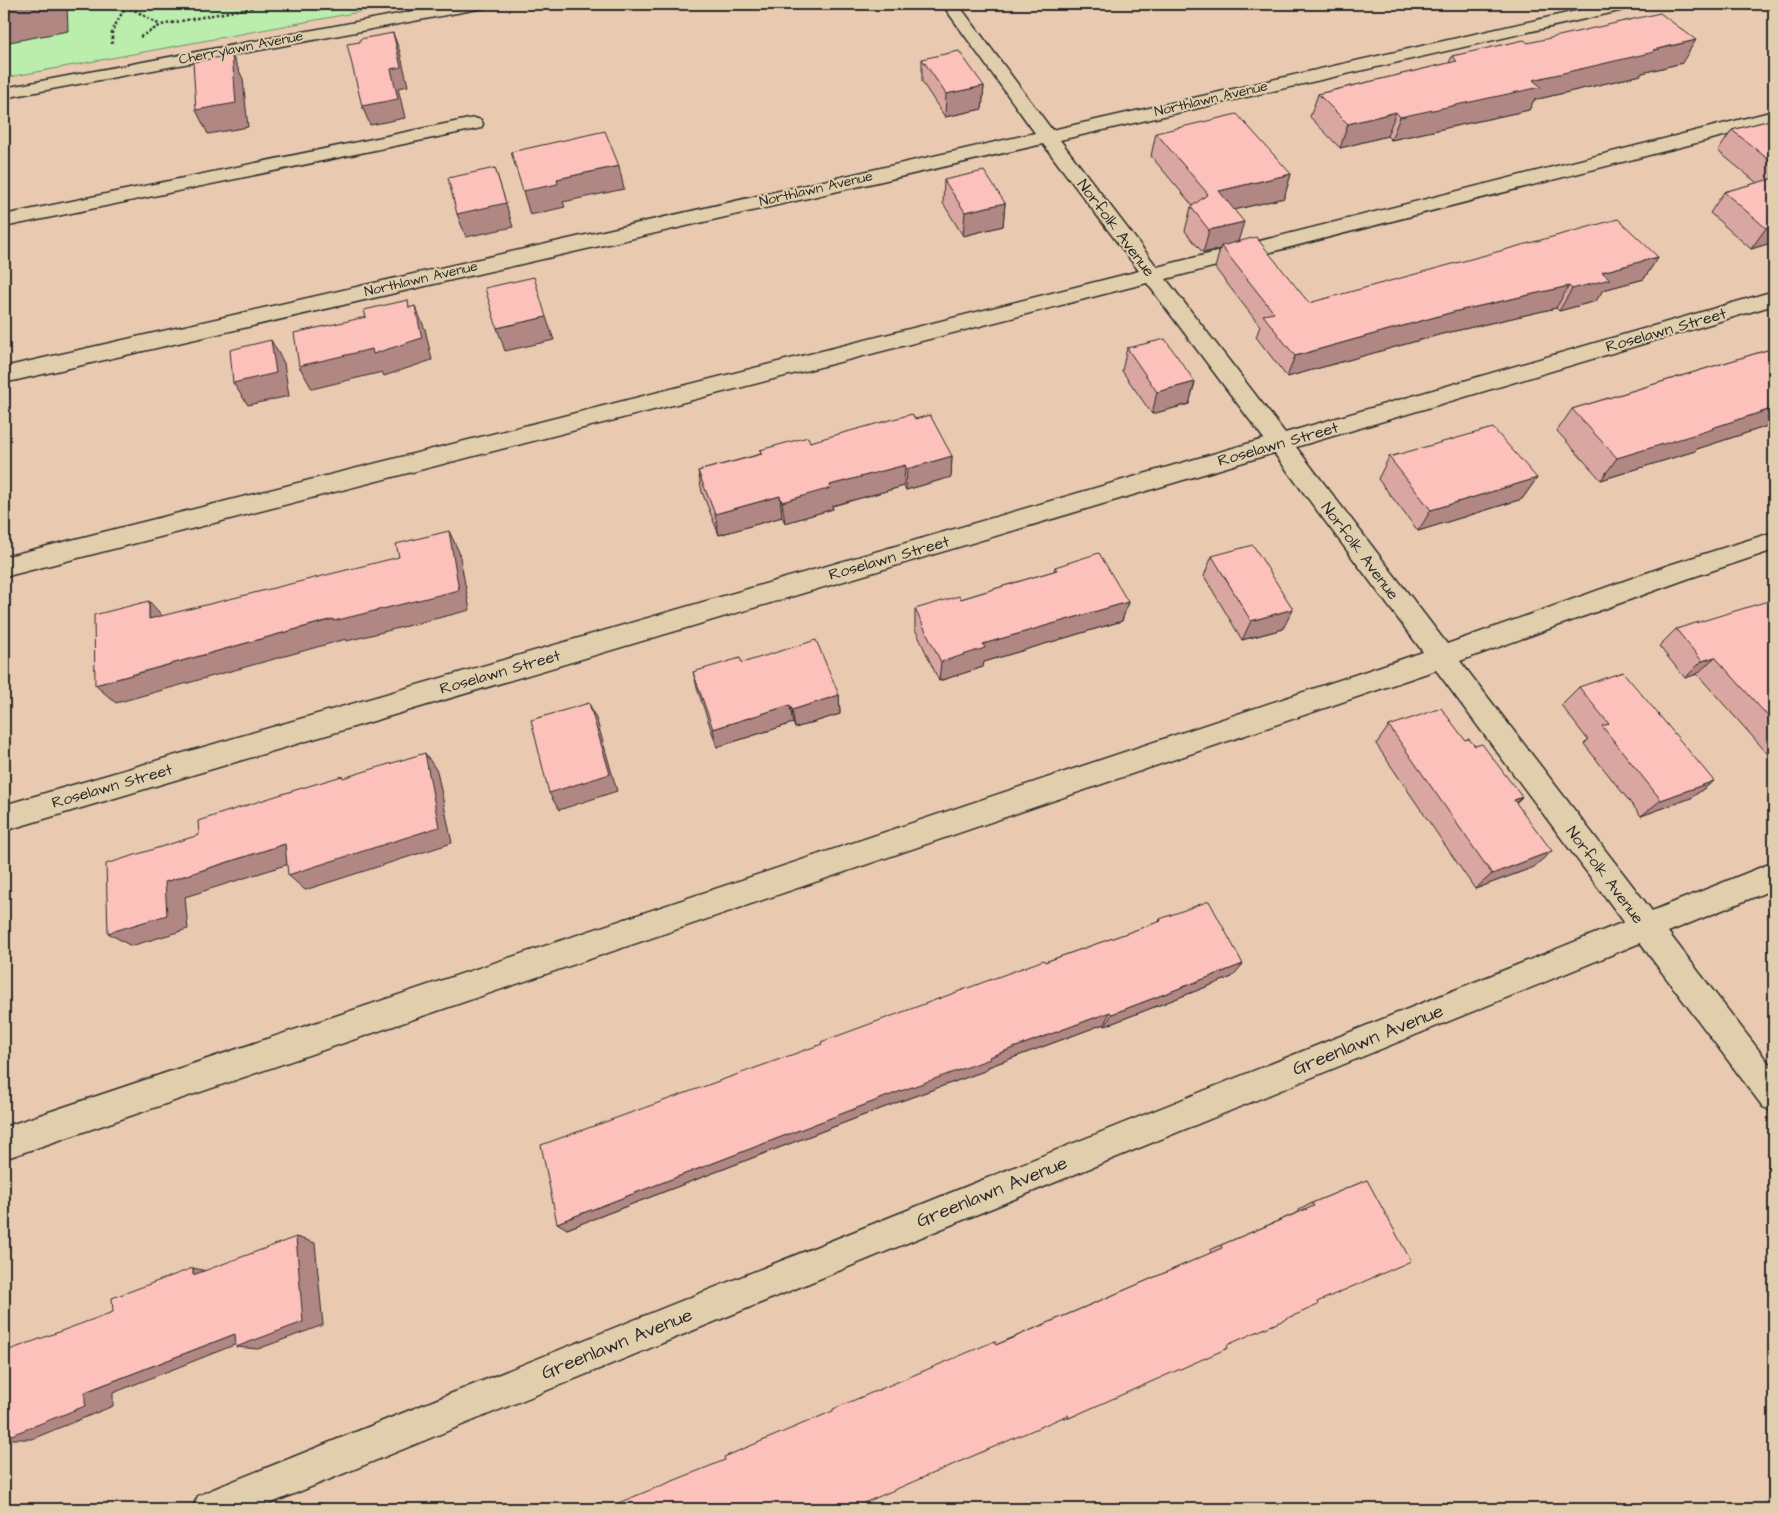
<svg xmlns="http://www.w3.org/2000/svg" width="1778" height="1513" viewBox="0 0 1778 1513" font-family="'Architects Daughter',sans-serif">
  <rect width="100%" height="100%" fill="#e9cab0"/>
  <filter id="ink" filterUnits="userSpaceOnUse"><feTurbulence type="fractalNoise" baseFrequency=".02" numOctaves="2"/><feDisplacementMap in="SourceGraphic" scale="10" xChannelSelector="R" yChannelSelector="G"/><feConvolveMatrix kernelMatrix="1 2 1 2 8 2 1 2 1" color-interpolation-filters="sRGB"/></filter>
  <g filter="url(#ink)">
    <path fill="#bbedac" stroke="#738c6c" d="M4,4h398l-398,74z"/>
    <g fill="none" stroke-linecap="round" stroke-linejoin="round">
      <g stroke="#2b2b2b" stroke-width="3">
        <g id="minor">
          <path d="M452,4h34l-2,4 -6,1 -474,89v-10z"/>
          <path d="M942,4h16l94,126 555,-126h29l-2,4 -6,1 -568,131 97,127 617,-156v12l-608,156 119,154 489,-142v14l-478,142 151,197 222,-79 105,-33v18l-87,29 -227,82 192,250 122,-49v27l-106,43 106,138v42l-11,-5 -123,-164 -1383,566h-65l6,-13 13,-6 1413,-568 -188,-252 -1432,489v-32l1419,-475 -149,-199 -1270,378v-26l1260,-366 -117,-156 -1143,294v-20l1135,-286 -96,-127 -1039,239v-16l1031,-234z"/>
          <path d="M474,118l7,2 2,4 -2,4 -477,99v-12z"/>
        </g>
      </g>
      <g stroke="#2b2b2b" stroke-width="2.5" stroke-dasharray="2.5 2.5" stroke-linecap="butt">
        <path d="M126,5l34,20"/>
        <path d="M140,37l21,-12 93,-18 4,-3"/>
        <path d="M112,44v-13l15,-27"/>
      </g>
      <use href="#minor" fill="#e1ceac" fill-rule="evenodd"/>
    </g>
    <g fill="#daa6a1" stroke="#2b2b2b">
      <path d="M1528,43l154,20 -40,10 -1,2 -107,25 -5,10 -138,30 -4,-4 -47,12 -30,-31 8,-23 131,-31 3,-7z"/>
      <path d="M922,59l62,27 -2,23 -37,8 -23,-35z"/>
      <path d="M1774,119v123l-23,7 -41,-36 14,-21 33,-9 -39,-32 14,-21z"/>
      <path d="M1156,133l135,41 -7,24 -50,12 4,32 71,61 349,-46 -14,22 -41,11 -7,11 -37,10 -3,-3 -114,26 -155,43 -31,-40 4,-11 -45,-58 5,-19 -17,4 -18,-22 6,-24 2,-1 -42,-50z"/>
      <path d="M944,180l61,23 -2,23 -40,10 -20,-33z"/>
      <path d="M1127,348l68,34 -6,22 -37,10 -30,-43z"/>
      <path d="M1774,348v76l-77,25 -2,2 -94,29 -44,-49 15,-22z"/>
      <path d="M915,419l37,37 -1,21 -45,13 -2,-4 -72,20 1,3 -48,14 -3,-6 -63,18 -17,-43 -4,-21 63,-17 -1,-4 50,-8z"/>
      <path d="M1389,457l148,21 -15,21 -104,32 -40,-52z"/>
      <path d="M1212,556l71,73 -41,11 -38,-64z"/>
      <path d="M1055,567l73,35 -6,19 -138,41 -1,5 -44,14 -24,-52v-20l46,-10 93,-28z"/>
      <path d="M1774,608v153l-77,-87 -12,4 -26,-32 17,-17z"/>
      <path d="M742,663l97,32 1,19 -45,14 -2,-5 -76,24 -19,-56 -5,-19z"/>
      <path d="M1579,687l135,94 -23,17 -50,18 -57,-72 4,-4 -27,-35z"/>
      <path d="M1389,726l76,14 10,6 47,51 -6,5 18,65 -59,22 -99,-145z"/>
      <path d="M1160,919l72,58 -127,49 -1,-2 -116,43 -1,3 -86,31 -334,128 255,-185 223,-82 114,-40z"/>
      <path d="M1367,1180l-50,122 -248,116h-6v-1l-338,43 407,-173 79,-34 -1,-3 11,-5 78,-33v-2l13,-7z"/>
    </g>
    <g fill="#b18783" stroke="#2b2b2b">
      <path d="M4,4h63l1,27 -64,12z"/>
      <path d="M393,33l7,19 8,34 -10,2 7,30 -35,7 -8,-19 29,-37z"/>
      <path d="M1696,40l-14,23 -40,10 -1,2 -107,25 -5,10 -138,30 9,-23 133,-37z"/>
      <path d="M232,55l11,24 5,48 -40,7 -12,-24z"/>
      <path d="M984,86l-2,23 -37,8 1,-23z"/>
      <path d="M1396,112l-9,24 -47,12 8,-24z"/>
      <path d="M619,166l5,23 -61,13 2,5 -35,8 -7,-24 34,-12z"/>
      <path d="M495,168l18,59 -47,10 -9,-23z"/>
      <path d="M1291,174l-7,24 -71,17 6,-24z"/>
      <path d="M1005,203l-2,23 -40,10 2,-24z"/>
      <path d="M1244,222l-7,23 -16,1 -1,3 -17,4 6,-23z"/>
      <path d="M1774,226v16l-23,7 15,-21z"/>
      <path d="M1658,257l-14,22 -41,11 -7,11 -37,10 13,-22 30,-17z"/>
      <path d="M1569,286l-13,22 -114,26 -155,43 8,-21 158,-44z"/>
      <path d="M415,306l10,23 7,31 -48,16 -2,-4 -70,17 -13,-23z"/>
      <path d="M546,317l8,23 -49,11 -8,-23z"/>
      <path d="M271,340l13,23 5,33 -41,9 -15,-22z"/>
      <path d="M1195,382l-6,22 -37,10 5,-22z"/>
      <path d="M1774,408v16l-77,25 -2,2 -94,29 16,-22z"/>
      <path d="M952,456l-1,21 -45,13 1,-21z"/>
      <path d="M905,465l-1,21 -72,20 1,3 -48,14 -3,-21 48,-17z"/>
      <path d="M1537,478l-15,21 -104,32 13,-21z"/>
      <path d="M780,496l2,21 -63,18 -4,-21z"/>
      <path d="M449,531l10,21 11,58 -123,31 -1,-2 -230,64 -21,-18 238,-66z"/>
      <path d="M149,601l18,20 -18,-2z"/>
      <path d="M1128,602l-6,19 -138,41 -1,5 -44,14 2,-19 42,-18z"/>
      <path d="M1293,609l-10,20 -41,11 9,-19z"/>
      <path d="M1715,657l-18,17 -12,4 17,-17z"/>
      <path d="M839,695l1,19 -45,14 -3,-18z"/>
      <path d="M589,703l8,18 20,70 -58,19 -10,-17z"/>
      <path d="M790,705l3,18 -76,24 -4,-18z"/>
      <path d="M425,753l12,18 15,72 -147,47 -17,-15z"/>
      <path d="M1714,781l-23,17 -50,18 20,-16z"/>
      <path d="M1522,797l-18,17 10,-14z"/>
      <path d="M285,844l16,16 -116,37 3,32 -57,17 -23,-13 57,-51z"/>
      <path d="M1552,851l-18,16 -59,22 17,-15z"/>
      <path d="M1243,964l-11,13 -127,49 7,-12z"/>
      <path d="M1110,1012l-6,12 -116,43 -1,3 -86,31 -334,128 -10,-6 432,-166z"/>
      <path d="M296,1237l19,6 8,82 -65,24 -22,-2z"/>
      <path d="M193,1268l23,5 -23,2z"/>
      <path d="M235,1334l22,2 -144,57v13l-81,33h-28v-1l81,-46z"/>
    </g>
    <g fill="#fdc1bb" stroke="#2b2b2b">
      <path d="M1660,13l36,27 -43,10 1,2 -121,28 8,7 -141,30 -4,-5 -48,12 -30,-30 139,-33 -5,-5 72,-16 4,3z"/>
      <path d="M393,33l8,34 -10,2 7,30 -36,7 -15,-62 13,-2v-3z"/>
      <path d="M959,51l25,35 -38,8 -24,-35z"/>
      <path d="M232,55l4,48 -40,7 -3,-48z"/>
      <path d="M1237,114l54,60 -72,17 25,31 -35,8 -18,-23 17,-13 -52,-61z"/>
      <path d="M1774,119v45l-42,-34z"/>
      <path d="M605,131l14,35 -62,13 1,5 -35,7 -12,-39z"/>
      <path d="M495,168l11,35 -49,11 -9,-36z"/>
      <path d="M984,171l21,32 -40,9 -21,-32z"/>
      <path d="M1774,178v48l-8,2 -42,-36z"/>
      <path d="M1618,219l40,38 -56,15 8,7 -38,10 -3,-3 -116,26 -158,44 -32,-41 11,-2 -53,-67 35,-9 53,66z"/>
      <path d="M534,277l12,40 -49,11 -12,-40z"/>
      <path d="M408,300l1,8 6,-2 7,32 -49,16 -1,-5 -73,17 -5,-33 72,-16 -2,-7z"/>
      <path d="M1165,339l30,43 -38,10 -30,-44z"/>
      <path d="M271,340l5,33 -43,10 -3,-33z"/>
      <path d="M1774,348v60l-62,20 1,1 -96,29 -45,-49z"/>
      <path d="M912,414l3,5 15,-4 22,41 -45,13 -2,-4 -75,20 1,3 -49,14 -2,-6 -65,18 -17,-43 64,-17 -2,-4 48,-13 2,5z"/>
      <path d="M1493,428l44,50 -106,32 -42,-53z"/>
      <path d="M449,531l10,59 -125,31 -1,-2 -238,66 -1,-70 55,-14v18l250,-62 -3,-13z"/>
      <path d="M1253,545l40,64 -42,12 -39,-65z"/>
      <path d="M1099,553l29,49 -145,42 2,4 -44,14 -26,-53 44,-13 2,3 96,-29 -2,-3z"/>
      <path d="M1768,601l6,7v115l-59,-66 -13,4 -26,-32z"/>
      <path d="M816,640l23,55 -47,15 -2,-5 -77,24 -20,-57 47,-14 2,5z"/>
      <path d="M1623,672l91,109 -53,19 -59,-74 7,-2 -30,-37z"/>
      <path d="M589,703l21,71 -61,19 -18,-73z"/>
      <path d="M1441,708l24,32 4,-1 6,7 7,-2 40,53 -8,3 38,51 -60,23 -103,-148z"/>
      <path d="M425,753l14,74 -151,48 -3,-31 -120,38 2,33 -59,18 -2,-69 93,-29 -1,-14 81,-26 63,-19 1,2z"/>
      <path d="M1209,901l34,63 -131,50 -2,-2 -121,45 1,2 -89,32 -344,132 -16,-78 281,-101 -1,-2 223,-82 1,2 116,-41 -1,-2z"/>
      <path d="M1367,1180l44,81 -94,41 1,3 -91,40 1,3 -159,70 -1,-3 -218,94h-233l2,-1 -1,-5 107,-43 -1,-3 109,-46v-2l162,-68 1,4 136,-58 90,-39 -1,-3 93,-39 -2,-3z"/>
      <path d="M296,1237l7,85 -67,25 -1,-13 -150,58v14l-81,32v-86l109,-40 -1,-14 81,-30v7z"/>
    </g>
  </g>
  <g text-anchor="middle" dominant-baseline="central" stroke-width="4" stroke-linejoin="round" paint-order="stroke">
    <g font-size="14" fill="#2b2b2b" stroke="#e1ceac">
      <text transform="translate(241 48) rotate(-11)">Cherrylawn Avenue</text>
      <text transform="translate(1211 99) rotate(-13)">Northlawn Avenue</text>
      <text transform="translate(816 189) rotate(-13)">Northlawn Avenue</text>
      <text transform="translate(421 279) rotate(-13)">Northlawn Avenue</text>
    </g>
    <g font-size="16" fill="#2b2b2b" stroke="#e1ceac">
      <text transform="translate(1116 228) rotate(53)">Norfolk Avenue</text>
      <text transform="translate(1666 330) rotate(-16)">Roselawn Street</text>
      <text transform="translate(1278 444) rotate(-16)">Roselawn Street</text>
      <text transform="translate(1360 551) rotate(53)">Norfolk Avenue</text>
      <text transform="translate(889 558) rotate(-16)">Roselawn Street</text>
      <text transform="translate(500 672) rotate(-16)">Roselawn Street</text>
      <text transform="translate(112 786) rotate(-16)">Roselawn Street</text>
      <text transform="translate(1605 875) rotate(53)">Norfolk Avenue</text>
    </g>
    <g font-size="19" fill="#2b2b2b" stroke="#e1ceac">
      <text transform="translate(1368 1040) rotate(-22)">Greenlawn Avenue</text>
      <text transform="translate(992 1192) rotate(-22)">Greenlawn Avenue</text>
      <text transform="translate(617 1344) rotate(-22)">Greenlawn Avenue</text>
    </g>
  </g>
  <rect width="1778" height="1513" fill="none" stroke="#e1ceac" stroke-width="20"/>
  <rect x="10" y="10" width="1758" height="1493" fill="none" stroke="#2b2b2b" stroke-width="2" filter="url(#ink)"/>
</svg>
